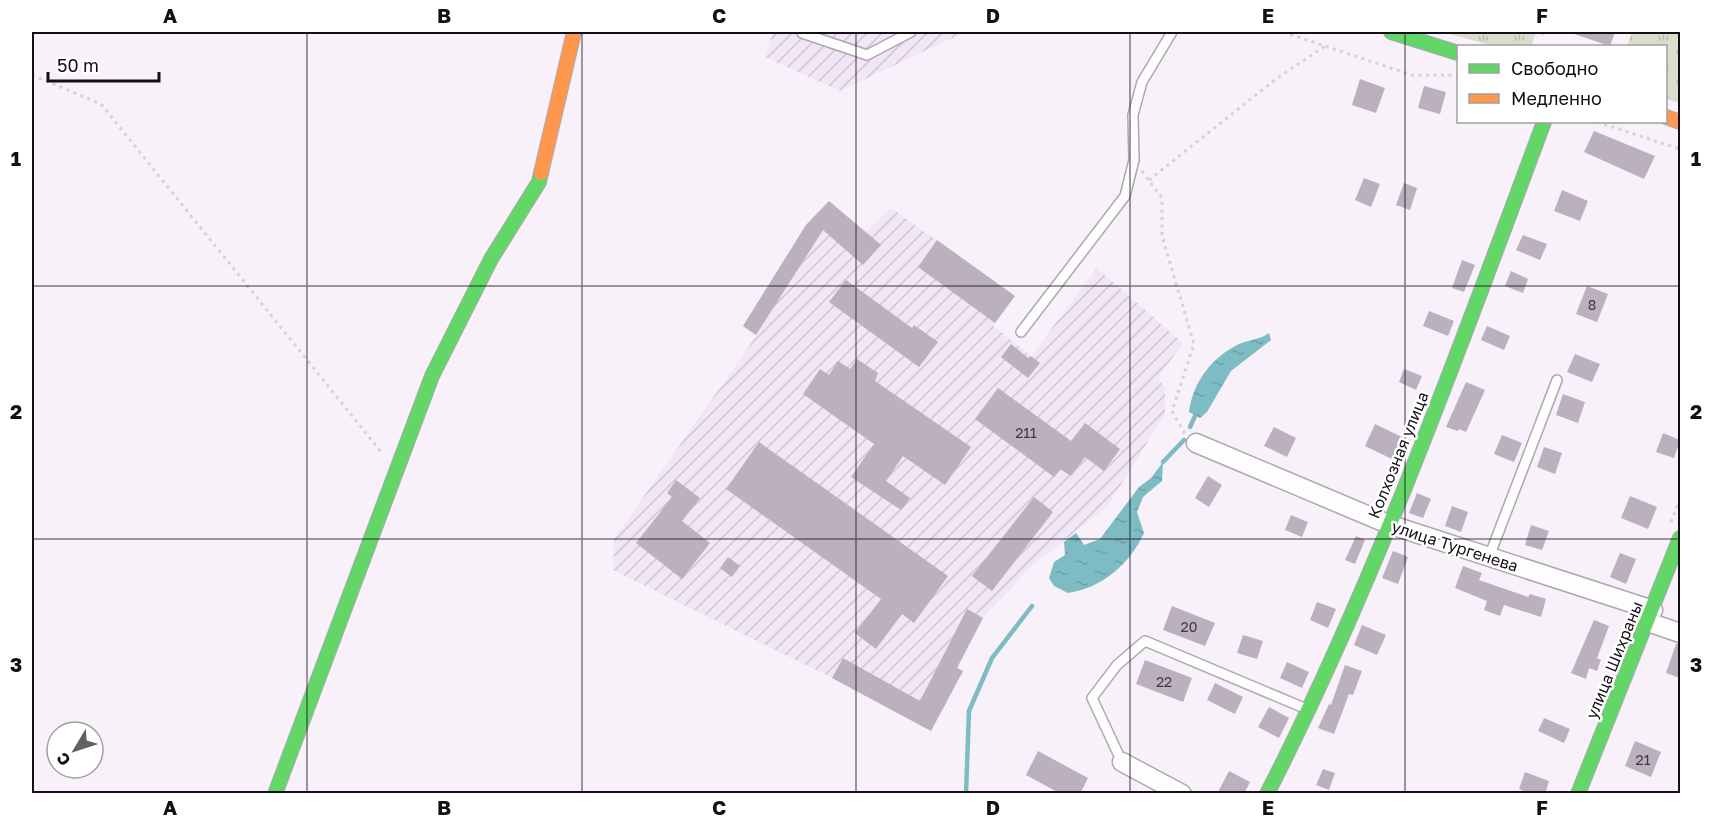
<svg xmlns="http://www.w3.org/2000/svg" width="1712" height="825" viewBox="0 0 1712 825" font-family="'Golos Text',sans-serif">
  <defs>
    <pattern id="industrial-furrows" width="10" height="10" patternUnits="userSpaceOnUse" patternTransform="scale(1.5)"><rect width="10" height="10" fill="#f1e6f6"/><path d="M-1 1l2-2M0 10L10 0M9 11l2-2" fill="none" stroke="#cec4d2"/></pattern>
    <pattern id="grass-tufts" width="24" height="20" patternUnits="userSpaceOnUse" patternTransform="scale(1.5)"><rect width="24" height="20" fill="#daddcb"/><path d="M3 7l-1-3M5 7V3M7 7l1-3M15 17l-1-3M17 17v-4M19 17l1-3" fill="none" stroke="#babcad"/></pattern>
    <pattern id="water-ripples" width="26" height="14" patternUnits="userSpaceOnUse" patternTransform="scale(1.5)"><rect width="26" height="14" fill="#7ebcc3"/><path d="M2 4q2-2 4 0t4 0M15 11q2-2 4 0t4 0" fill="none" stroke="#6ca0a7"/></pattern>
  </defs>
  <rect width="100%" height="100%" fill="#f8f1fa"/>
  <g fill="url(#industrial-furrows)">
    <path d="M773,32h192l-125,59 -75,-34z"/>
    <path d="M829,201l36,31 26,-24 124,88 -22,30 38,30 66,-88 86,75 -25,35 7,10v26l-58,93 -74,58 -50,53 -26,49 6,4 -32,60 -99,-53 -219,-108 1,-31 142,-203 -13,-10 63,-101z"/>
  </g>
  <g fill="url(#grass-tufts)">
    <path d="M1443,32h93l-5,14h-38z"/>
    <path d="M1632,32h48v71l-14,-4v-53h-39z"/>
  </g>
  <g fill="url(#water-ripples)">
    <path d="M1269,333l2,7 -40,31 -24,41 -7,6 -11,-6c4,-30 23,-55 50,-68 11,-5 21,-4 30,-11z"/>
    <path d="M1163,462l-1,19 -19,16 -6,15 7,21c-14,31 -42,55 -76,60l-14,-7 -5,-8 5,-16 11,-7 -1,-13 12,-9 8,12 16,-6 39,-52 12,-9z"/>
  </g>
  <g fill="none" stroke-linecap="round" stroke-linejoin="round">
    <g stroke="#7ebcc3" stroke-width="4.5">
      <path d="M1190,427l5,-11"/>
      <path d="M1163,462l21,-22"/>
      <path d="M966,794l3,-83 23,-53 40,-52"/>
    </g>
  </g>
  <g fill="#bab0be">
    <path d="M1568,32h47l-5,14z"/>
    <path d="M1360,79l25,9 -9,25 -24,-8z"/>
    <path d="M1424,86l22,6 -6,22 -22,-6z"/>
    <path d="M1594,131l61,25 -11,23 -60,-27z"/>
    <path d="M1364,178l16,6 -9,23 -16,-7z"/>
    <path d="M1404,183l13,5 -7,22 -14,-5z"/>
    <path d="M1562,190l26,11 -8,20 -26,-10z"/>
    <path d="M829,201l52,44 -18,20 -40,-35 -67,105 -13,-9 63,-101z"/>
    <path d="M1523,235l24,9 -7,16 -24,-10z"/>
    <path d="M937,240l78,56 -20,27 -77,-56z"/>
    <path d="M1462,260l13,5 -11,27 -12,-4z"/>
    <path d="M1511,271l17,8 -5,14 -18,-7z"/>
    <path d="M846,280l66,48 2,-3 24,17 -19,25 -90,-65z"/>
    <path d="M1587,286l21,8 -11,28 -21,-8z"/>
    <path d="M1429,311l25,10 -6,15 -25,-10z"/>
    <path d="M1487,326l23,10 -6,14 -23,-10z"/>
    <path d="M1011,344l17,14 3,-2 9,7 -12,15 -27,-21z"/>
    <path d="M1575,354l25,10 -8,18 -25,-10z"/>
    <path d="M857,359l21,14 -3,8 96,66 -26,38 -42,-29 -17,25 24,17 -9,12 -50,-33 23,-33 -71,-50 17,-25 9,6 9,-14 12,8z"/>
    <path d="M1404,369l18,7 -6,14 -17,-8z"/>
    <path d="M1466,382l19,8 -19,42 -7,-3 -1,2 -12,-4z"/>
    <path d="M998,388l73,53 14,-18 35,26 -16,22 -19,-14 -14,19 -11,-7 -6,8 -79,-58z"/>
    <path d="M1563,394l22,8 -7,21 -22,-8z"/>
    <path d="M1375,424l29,14 -10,22 -29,-14z"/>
    <path d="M1274,427l22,11 -9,19 -23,-11z"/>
    <path d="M1663,433l17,7 -6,18 -18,-6z"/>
    <path d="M1502,435l20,8 -8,19 -20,-8z"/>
    <path d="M759,442l189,134 -34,47 -12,-9 -26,35 -21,-16 26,-34 -155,-110z"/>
    <path d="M1544,447l18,6 -7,21 -18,-7z"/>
    <path d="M1208,476l14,9 -13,22 -14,-9z"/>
    <path d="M676,480l24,18 -18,23 28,22 -28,36 -46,-36 36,-46 -5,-4z"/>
    <path d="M1417,493l14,6 -8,19 -14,-5z"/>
    <path d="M1630,496l27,11 -9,22 -27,-11z"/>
    <path d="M1034,497l19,15 -61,79 -20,-15z"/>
    <path d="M1452,506l16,6 -7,20 -16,-6z"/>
    <path d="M1291,515l17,7 -6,15 -17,-7z"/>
    <path d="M1531,525l18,6 -7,19 -17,-5z"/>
    <path d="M1356,536l9,4 -10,24 -10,-4z"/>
    <path d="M1393,551l15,6 -10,27 -16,-6z"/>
    <path d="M1620,553l16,6 -10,25 -16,-7z"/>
    <path d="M728,557l12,9 -8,11 -12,-9z"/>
    <path d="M1463,566l19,7 -3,7 49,17 2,-3 16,5 -5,18 -37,-12 -4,11 -16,-6 3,-9 -32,-13z"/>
    <path d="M1317,602l19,7 -8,19 -18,-8z"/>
    <path d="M1172,606l43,17 -10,23 -42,-16z"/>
    <path d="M967,609l16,9 -26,50 6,3 -32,60 -99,-53 11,-20 77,43z"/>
    <path d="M1594,620l15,6 -12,32 4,2 -4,11 -8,-3 -3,11 -15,-6z"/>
    <path d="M1362,625l24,10 -9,20 -23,-10z"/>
    <path d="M1243,635l20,6 -6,18 -20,-6z"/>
    <path d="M1676,644h4v34l-14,-5z"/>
    <path d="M1145,660l47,18 -9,24 -47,-18z"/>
    <path d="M1287,662l22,10 -7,16 -22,-10z"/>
    <path d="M1345,665l17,6 -9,24 -4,-1 -15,40 -16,-6 11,-24 2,1z"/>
    <path d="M1215,683l28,14 -8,17 -28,-14z"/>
    <path d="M1269,707l20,11 -10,20 -21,-11z"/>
    <path d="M1544,718l26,11 -6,14 -26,-12z"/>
    <path d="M1635,741l26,11 -10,25 -26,-11z"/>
    <path d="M1038,751l50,27 -8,16h-19l-35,-19z"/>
    <path d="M1323,769l12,4 -6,17 -13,-5z"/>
    <path d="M1229,771l21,11 -6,12h-27z"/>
    <path d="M1525,772l24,9 -4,13h-13l-13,-5z"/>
  </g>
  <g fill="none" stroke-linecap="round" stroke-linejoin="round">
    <g stroke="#ada8ae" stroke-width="12">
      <g id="lane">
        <path d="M802,33l65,22 44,-23"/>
        <path d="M1021,332l104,-136 9,-36 -1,-45 9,-33 30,-50"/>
        <path d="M1489,557l68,-177"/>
        <path d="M1122,762l-30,-64 25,-33 28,-24 164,69"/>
      </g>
    </g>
    <g stroke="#ada8ae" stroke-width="21">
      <g id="street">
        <path d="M1196,443l192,81 265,86"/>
        <path d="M1648,622l32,11"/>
        <path d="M1122,762l60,32"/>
      </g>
    </g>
    <g stroke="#ada8ae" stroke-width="16">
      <g id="fast">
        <path d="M1391,32l67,21"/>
        <path d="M275,794l157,-418 59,-117 48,-77 2,-9"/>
        <path d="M1267,794c109,-213 193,-447 277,-672"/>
        <path d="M1578,794l102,-256"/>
      </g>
    </g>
    <g stroke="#ada8ae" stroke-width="16">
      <g id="slow">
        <path d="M1666,117l14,5"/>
        <path d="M541,173l33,-141"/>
      </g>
    </g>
    <g stroke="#d4d2d5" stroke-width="3" stroke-dasharray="3 4.5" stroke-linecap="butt">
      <path d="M1283,32l129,43h46"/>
      <path d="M1543,32l1,6"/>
      <path d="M32,75l69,29 281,349"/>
      <path d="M1597,122l83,27"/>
      <path d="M1142,171l20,27v38l32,108 -22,67 13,23"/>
      <path d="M1149,180l127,-101 49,-33"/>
      <path d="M1671,522l9,-23"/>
    </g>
    <use href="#lane" stroke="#fefdfe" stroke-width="9"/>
    <use href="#street" stroke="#fefdfe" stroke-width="18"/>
    <use href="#fast" stroke="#63d668" stroke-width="14"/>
    <use href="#slow" stroke="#ff974d" stroke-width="14"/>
  </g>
  <path fill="none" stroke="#140f15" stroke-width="1.5" stroke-opacity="0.55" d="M307,32v762M582,32v762M856,32v762M1130,32v762M1405,32v762M32,286h1648M32,539h1648"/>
  <g text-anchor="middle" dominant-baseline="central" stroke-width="5" stroke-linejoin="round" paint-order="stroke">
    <g font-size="14" fill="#3e373f">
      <text x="1592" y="304">8</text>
      <text x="1026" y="432">211</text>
      <text x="1189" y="626">20</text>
      <text x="1164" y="681">22</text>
      <text x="1643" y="759">21</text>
    </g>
    <g font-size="16" fill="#140f15" stroke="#fff">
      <text transform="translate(1398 455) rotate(-68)">Колхозная улица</text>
      <text transform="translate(1455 546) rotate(18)">улица Тургенева</text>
      <text transform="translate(1614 660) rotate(-68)">улица Шихраны</text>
    </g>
  </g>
  <rect width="1712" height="825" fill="none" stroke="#ffffff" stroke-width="66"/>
  <rect x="1457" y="45" width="210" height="78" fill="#ffffff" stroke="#a19fa1" stroke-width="1.5"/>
  <rect x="1469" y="64" width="30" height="9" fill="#63d668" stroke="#a19fa1" stroke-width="1.5"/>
  <text x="1511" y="75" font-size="18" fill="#140f15">Свободно</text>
  <rect x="1469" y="94" width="30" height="9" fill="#ff974d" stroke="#a19fa1" stroke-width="1.5"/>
  <text x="1511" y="105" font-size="18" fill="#140f15">Медленно</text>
  <g transform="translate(75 750) rotate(231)"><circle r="28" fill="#ffffff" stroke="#a19fa1" stroke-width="1.5"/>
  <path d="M0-4.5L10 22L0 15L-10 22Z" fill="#645e65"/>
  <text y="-9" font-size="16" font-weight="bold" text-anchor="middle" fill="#140f15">С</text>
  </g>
  <path d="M48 72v9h111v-9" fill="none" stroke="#140f15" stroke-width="3"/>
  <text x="57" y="72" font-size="18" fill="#140f15" stroke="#ffffff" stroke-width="4.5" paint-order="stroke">50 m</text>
  <rect x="33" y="33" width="1646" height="759" fill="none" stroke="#140f15" stroke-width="2"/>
  <g font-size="20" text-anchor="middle" font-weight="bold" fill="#140f15">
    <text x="170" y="23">A</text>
    <text x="444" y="23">B</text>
    <text x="719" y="23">C</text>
    <text x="993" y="23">D</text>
    <text x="1268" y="23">E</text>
    <text x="1542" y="23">F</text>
    <text x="16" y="166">1</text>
    <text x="1696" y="166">1</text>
    <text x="16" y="419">2</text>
    <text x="1696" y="419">2</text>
    <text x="16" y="672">3</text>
    <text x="1696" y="672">3</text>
    <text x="170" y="815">A</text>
    <text x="444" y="815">B</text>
    <text x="719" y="815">C</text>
    <text x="993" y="815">D</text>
    <text x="1268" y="815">E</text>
    <text x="1542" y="815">F</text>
  </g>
</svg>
